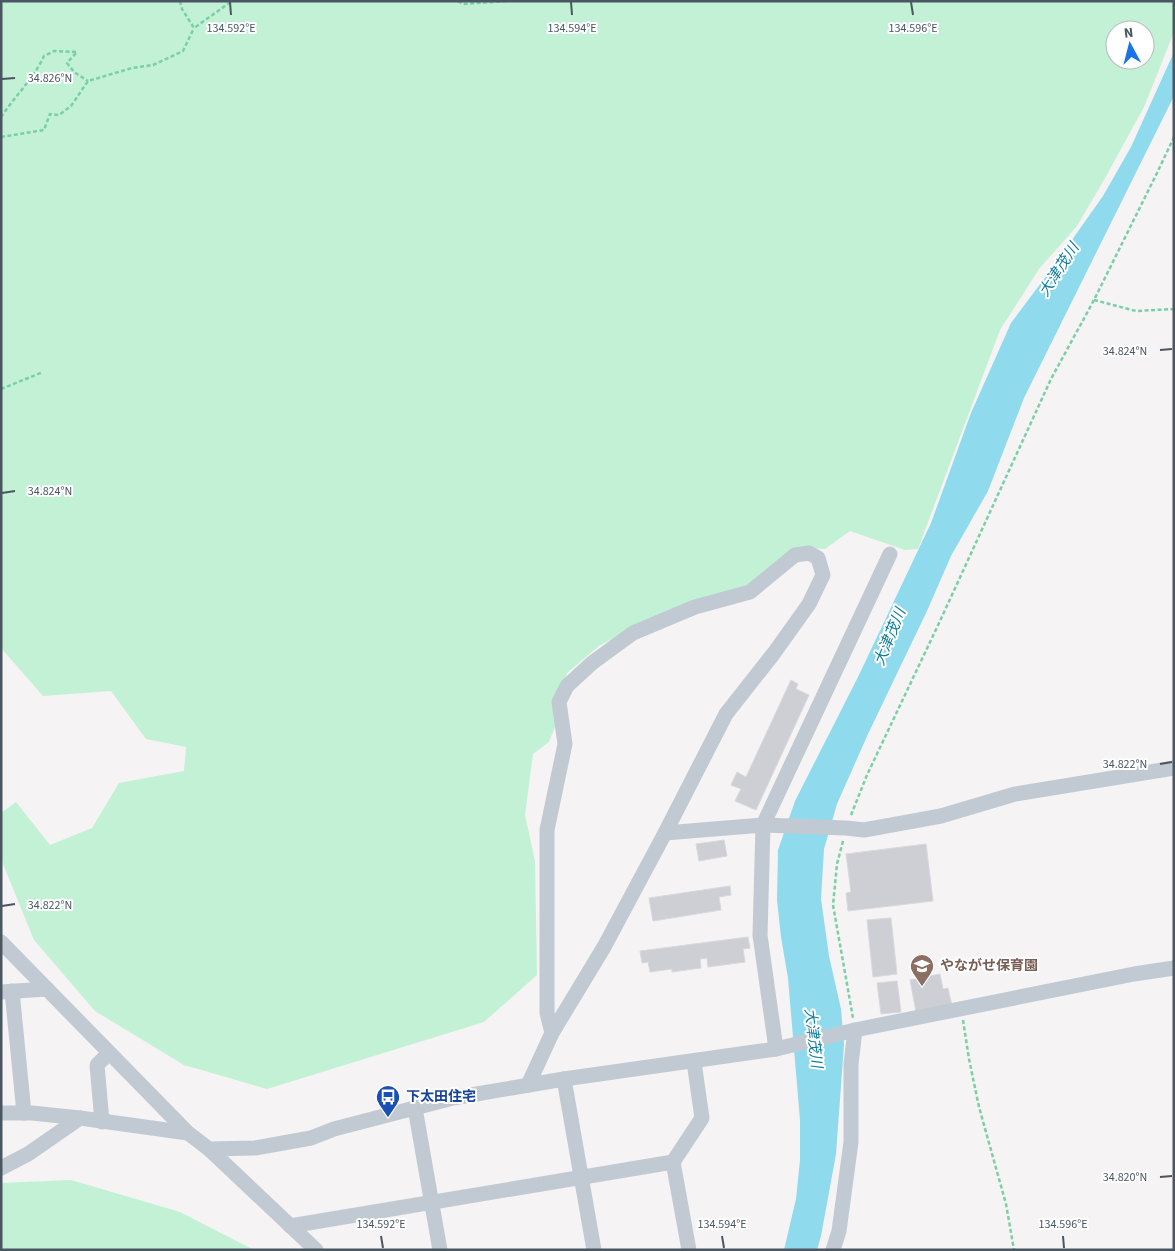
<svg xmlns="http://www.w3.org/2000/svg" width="1175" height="1251" viewBox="0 0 1175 1251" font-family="'Source Sans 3','Noto Sans JP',sans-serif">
  <rect width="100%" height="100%" fill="#f5f3f3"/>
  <g fill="#c3f1d5" fill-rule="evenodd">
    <path d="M1,1h1173v31l-30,75 -40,73 -27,46 -38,43 -39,61 -82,219 -13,1 -55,-19 -25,18 -26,-1 -48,37 -102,34 -50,27 -32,27 -7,22 4,9 -15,38 -16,12 -8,61 10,46 2,114 -53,47 -217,67 -83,-24 -89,-54 -61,-71 -33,-81v-46l15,-11 34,43 42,-17 27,-45 65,-12 2,-24 -40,-8 -35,-48 -68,5 -42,-48zM1115,30h30v30h-30z"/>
    <path d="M71,1180l109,32 74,38h-253v-67z"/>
  </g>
  <path fill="#90daee" d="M1174,52v44l-150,302 -36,93 -37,65 -24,55 -59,123 -31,70 -13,45 -3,50 8,57 12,53 3,35 -8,110 -15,82 -4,14h-33l12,-51 4,-39v-40l-12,-142 -7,-41 -4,-37 1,-50 17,-49 63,-124 73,-154 40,-110 40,-90 39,-52 53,-75 28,-49z"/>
  <g fill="#cdcfd5" stroke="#d7d9de">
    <path d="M791,680l7,4 -2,5 13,6 -53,115 -21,-9 6,-12 -10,-4 6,-13 9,5z"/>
    <path d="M724,840l3,16 -28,5 -3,-17z"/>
    <path d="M926,844l7,57 -85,10 -2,-18 5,-1 -5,-38z"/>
    <path d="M730,886l1,9 -12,2 2,13 -68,11 -4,-23z"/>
    <path d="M891,918l6,56 -24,3 -6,-57z"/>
    <path d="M748,937l2,11 -7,1 2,13 -37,5 -1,-9 -7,1 1,9 -29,4v-3l-22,3 -2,-10 -6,1 -2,-12z"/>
    <path d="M940,974l3,15 5,-1 4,18 -36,6 -6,-32z"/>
    <path d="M897,981l4,31 -20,2 -4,-31z"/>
  </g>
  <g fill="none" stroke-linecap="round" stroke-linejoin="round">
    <g stroke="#7ad0a6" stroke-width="2.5" stroke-dasharray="4 2.5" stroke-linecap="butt">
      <path d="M180,1l2,8 12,19 38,-27"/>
      <path d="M458,1l5,3 44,-3"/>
      <path d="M1,117c14,-21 33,-39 43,-61l10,-5 23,1 -10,11 7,9 14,9"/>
      <path d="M1,137l43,-7 6,-16 9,1 12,-9 17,-25 44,-13 21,-3 30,-14 11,-23"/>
      <path d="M1094,300l42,11 38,-2"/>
      <path d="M1,389l42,-17"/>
      <path d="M851,815l16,-40 73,-154 111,-242 43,-79 63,-127 17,-36"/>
      <path d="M843,841l-6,23 -4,41 20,113"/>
      <path d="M963,1020l6,39 10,48 27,97 8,46"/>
    </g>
    <g stroke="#c1cad2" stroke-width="15">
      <path d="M665,833l98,-8 83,3 18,2 77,-14 74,-22 159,-26"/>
      <path d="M1,942l187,191 21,16 107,101"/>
      <path d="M12,991l12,122"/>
      <path d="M1,992l46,-3"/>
      <path d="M776,1049l-16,-114 3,-110 127,-271"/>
      <path d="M564,1079l30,171"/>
      <path d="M528,1085l24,-52 52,-86 61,-114 61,-119 48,-61 35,-49 14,-29 -5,-17 -9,-5 -14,2 -45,37 -55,15 -62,26 -41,30 -25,23 -8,16 6,42 -18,86v183l5,20"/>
      <path d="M415,1108l25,142"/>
      <path d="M1,1113h31l48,5"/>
      <path d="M102,1122l-5,-57 12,-12"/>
      <path d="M209,1149l46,-1 56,-10 23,-9 119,-31 111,-19 212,-30 79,-19 279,-56 40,-6"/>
      <path d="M1,1168l27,-14 52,-36 108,15"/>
      <path d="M290,1226l383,-64"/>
      <path d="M689,1250l-16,-88 29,-44 -8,-56"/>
      <path d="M833,1250l6,-19 12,-89v-78l4,-34"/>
    </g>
  </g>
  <path fill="none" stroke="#4a5661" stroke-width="2" d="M230,2l1,13M571,2l1,13M911,2l2,13M2,79l13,-1M1160,350l12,-1M2,493l13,-2M1160,764l12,-2M2,906l13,-2M1160,1177l12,-1M381,1236l2,12M722,1236l2,12M1063,1236l1,12"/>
  <defs>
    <g id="school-pin" transform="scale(1.25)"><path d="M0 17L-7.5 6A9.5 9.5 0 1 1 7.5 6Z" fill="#8d6e63" stroke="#fff"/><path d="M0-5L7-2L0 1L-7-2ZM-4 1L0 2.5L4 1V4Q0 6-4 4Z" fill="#fff"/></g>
    <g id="bus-pin" transform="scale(1.25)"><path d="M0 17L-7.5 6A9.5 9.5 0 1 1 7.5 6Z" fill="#1a4fb4" stroke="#fff"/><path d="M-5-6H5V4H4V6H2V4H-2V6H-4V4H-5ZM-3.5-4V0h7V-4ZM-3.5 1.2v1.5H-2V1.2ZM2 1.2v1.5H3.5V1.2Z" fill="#fff"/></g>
  </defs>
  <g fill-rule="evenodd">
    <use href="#school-pin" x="922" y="966"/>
    <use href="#bus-pin" x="388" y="1097"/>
  </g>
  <g text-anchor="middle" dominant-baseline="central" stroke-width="4" stroke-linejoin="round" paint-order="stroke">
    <g font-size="14" font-weight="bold" fill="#785e54" stroke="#fff" text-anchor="start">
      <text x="940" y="966">やながせ保育園</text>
    </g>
    <g font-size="14" font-weight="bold" fill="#164399" stroke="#fff" text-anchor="start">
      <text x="406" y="1097">下太田住宅</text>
    </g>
    <g font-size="15" font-style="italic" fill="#0c7c9b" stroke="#fff">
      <text transform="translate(1059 270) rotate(-57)">大津茂川</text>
      <text transform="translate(890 637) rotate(-68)">大津茂川</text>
      <text transform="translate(813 1038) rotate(83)">大津茂川</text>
    </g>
  </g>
  <g font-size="12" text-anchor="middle" fill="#4a5661" stroke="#fff" stroke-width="4" stroke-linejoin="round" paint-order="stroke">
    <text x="231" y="32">134.592°E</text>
    <text x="572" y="32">134.594°E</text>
    <text x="913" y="32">134.596°E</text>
    <text x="50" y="82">34.826°N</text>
    <text x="1125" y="355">34.824°N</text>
    <text x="50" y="495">34.824°N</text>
    <text x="1125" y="768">34.822°N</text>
    <text x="50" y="909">34.822°N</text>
    <text x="1125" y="1181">34.820°N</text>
    <text x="381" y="1228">134.592°E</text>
    <text x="722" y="1228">134.594°E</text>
    <text x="1063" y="1228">134.596°E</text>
  </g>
  <rect width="1175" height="1251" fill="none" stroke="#4a5661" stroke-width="5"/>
  <g transform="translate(1130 45) rotate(353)"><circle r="24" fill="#ffffff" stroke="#b7bbc0"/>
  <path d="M0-4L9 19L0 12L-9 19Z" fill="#1a73e8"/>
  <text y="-8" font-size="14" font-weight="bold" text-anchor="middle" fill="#4a5661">N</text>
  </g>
</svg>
